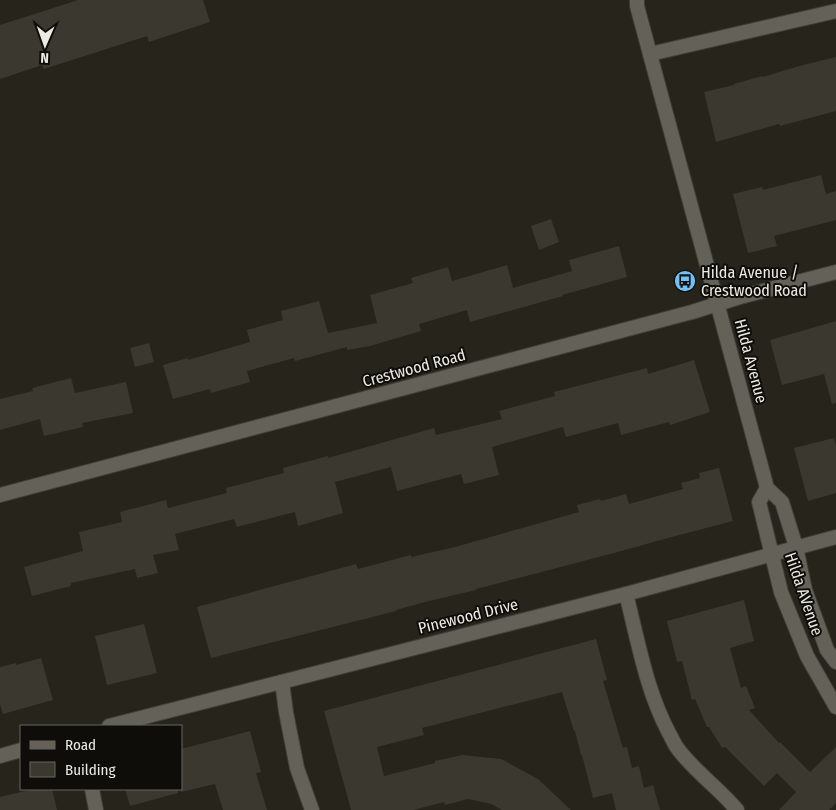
<svg xmlns="http://www.w3.org/2000/svg" width="836" height="810" viewBox="0 0 836 810" font-family="'Fira Sans Condensed',sans-serif">
  <rect width="100%" height="100%" fill="#26241b"/>
  <g fill="#3b392f">
    <path d="M78,0h125l7,22 -61,20 -2,-6 -103,33 -2,-4 -42,14v-54z"/>
    <path d="M836,57v54l-56,15 -1,-2 -63,18 -12,-50 30,-7v-1l28,-8 1,1 36,-11z"/>
    <path d="M821,175l5,19 10,-3v29l-62,16 3,10 -29,7 -15,-59 29,-7 1,3z"/>
    <path d="M551,219l8,23 -20,8 -8,-24z"/>
    <path d="M619,246l8,31 -65,18 1,1 -93,26 -3,-12 -48,14 2,7 -51,15 -23,4v-3l-52,14 -1,-3 -47,13 3,11 -39,11 -1,-4 -37,10 -10,-34 25,-7v2l62,-18 -3,-12 36,-10 -2,-9 38,-10 9,32 49,-10 -7,-28 43,-12 -2,-5 37,-11 4,14 55,-16 6,23 59,-17 -3,-11z"/>
    <path d="M836,321v82l-4,1 -8,-30 -42,11 -12,-45z"/>
    <path d="M149,343l5,19 -19,5 -5,-19z"/>
    <path d="M694,360l16,52 -40,13 -1,-3 -48,13 -3,-12 -52,14 -3,-10 -71,20 7,28 -35,9 -3,-10 -64,17 -6,-24 -56,15 8,31 -45,13 -3,-14 -58,15 -3,-8 -59,15 4,16 -26,5 5,18 -21,5 -2,-9 -64,14v3l-39,10 -8,-29 59,-16 -4,-19 43,-10 -2,-10 46,-12 2,8 59,-15 -1,-5 58,-15 -1,-5 45,-12v2l106,-30 2,7 66,-16 -3,-8 56,-15 -1,-4 93,-24 1,6z"/>
    <path d="M71,378l4,15 51,-11 7,31 -51,10 1,4 -39,9 -4,-17 -40,11v-31l33,-8 -1,-3z"/>
    <path d="M834,438l2,8v47l-28,8 -14,-53z"/>
    <path d="M719,468l14,53 -65,17 -54,15 -138,36v1l-51,12 -29,8v1l-185,47 -14,-51 159,-43 2,5 53,-14v2l44,-10 124,-35 -2,-7 23,-6 1,2 25,-7 3,10 54,-15 -2,-6 19,-5 -1,-5z"/>
    <path d="M744,600l10,41 -24,7 11,40 5,-2 9,22 -6,2 30,33 1,-1 30,30 26,-25v56l-7,7h-50l17,-18 -19,-19 -13,13 -39,-39 -3,1 -13,-21h-2l-12,-28 -3,1 -10,-39 -5,1 -10,-41z"/>
    <path d="M144,624l13,49 -50,12 -12,-49z"/>
    <path d="M596,639l11,41 -4,1 20,67 4,-1 5,21 7,-2 5,22 9,-3 7,25h-44l-4,-17 -19,5 -11,-43h-1l-6,-24h-1l-12,-39 -140,36 2,7 -47,12 7,29 51,-13v-2l27,-6 39,4 37,20 33,31h-69l-11,-6 -23,-5 -23,6 -1,-3 -31,8h-62l-27,-99z"/>
    <path d="M41,658l12,42 -50,14 -3,-10v-37l16,-4v2z"/>
    <path d="M250,731l11,41 -5,1 11,37h-44l-8,-26 -34,8v-43z"/>
    <path d="M33,789h19l5,21h-57v-13z"/>
    <path d="M125,789h53v4l-48,13z"/>
  </g>
  <g fill="none" stroke-linecap="round" stroke-linejoin="round">
    <g stroke="#3f3e37" stroke-width="16">
      <g id="minor">
        <path d="M650,54l186,-43"/>
        <path d="M0,495l692,-183 48,-15 96,-25"/>
        <path d="M626,594c12,46 20,96 43,139 3,5 5,11 9,16 17,23 42,40 59,61"/>
        <path d="M282,682l4,30 11,56 15,42"/>
        <path d="M109,726l517,-132 210,-57"/>
        <path d="M0,756l21,-6"/>
        <path d="M92,789l4,21"/>
      </g>
    </g>
    <g stroke="#3f3e37" stroke-width="16">
      <g id="tertiary">
        <path d="M637,0v6l130,482 15,14 14,45 9,43 22,60 9,12"/>
        <path d="M767,488l-8,14 22,90 26,64 29,51"/>
      </g>
    </g>
    <use href="#minor" stroke="#646258" stroke-width="14"/>
    <use href="#tertiary" stroke="#646258" stroke-width="14"/>
  </g>
  <defs>
    <g id="bus-disc" transform="scale(1.125)"><circle r="9.5" fill="#74c0f6" stroke="#0e0d09"/><path d="M-5-6H5V4H4V6H2V4H-2V6H-4V4H-5ZM-3.5-4V0h7V-4ZM-3.5 1.2v1.5H-2V1.2ZM2 1.2v1.5H3.5V1.2Z" fill="#111"/></g>
  </defs>
  <g fill-rule="evenodd">
    <use href="#bus-disc" x="685" y="281"/>
  </g>
  <g text-anchor="middle" dominant-baseline="central" stroke-width="4" stroke-linejoin="round" paint-order="stroke">
    <g font-size="16" fill="#ebeae4" stroke="#0e0d09" text-anchor="start">
      <text x="701" y="272">Hilda Avenue /<tspan x="701" dy="18">Crestwood Road</tspan></text>
    </g>
    <g font-size="16" fill="#ebeae4" stroke="#0e0d09">
      <text transform="translate(751 361) rotate(75)">Hilda Avenue</text>
      <text transform="translate(414 368) rotate(-15)">Crestwood Road</text>
      <text transform="translate(804 594) rotate(71)">Hilda AVenue</text>
      <text transform="translate(468 616) rotate(-14)">Pinewood Drive</text>
    </g>
  </g>
  <rect x="20" y="725" width="162" height="65" fill="#0e0d09" stroke="#666561"/>
  <rect x="30" y="741" width="25" height="8" fill="#646258" stroke="#666561"/>
  <text x="65" y="750" font-size="15" fill="#ebeae4">Road</text>
  <rect x="30" y="762" width="25" height="15" fill="#3b392f" stroke="#666561"/>
  <text x="65" y="775" font-size="15" fill="#ebeae4">Building</text>
  <g transform="translate(45 45) rotate(182)" stroke="#0e0d09" stroke-width="4" paint-order="stroke">
  <path d="M0-4L9 19L0 12L-9 19Z" fill="#ebeae4"/>
  <text y="-8" font-size="14" font-weight="bold" text-anchor="middle" fill="#ebeae4">N</text>
  </g>
</svg>
